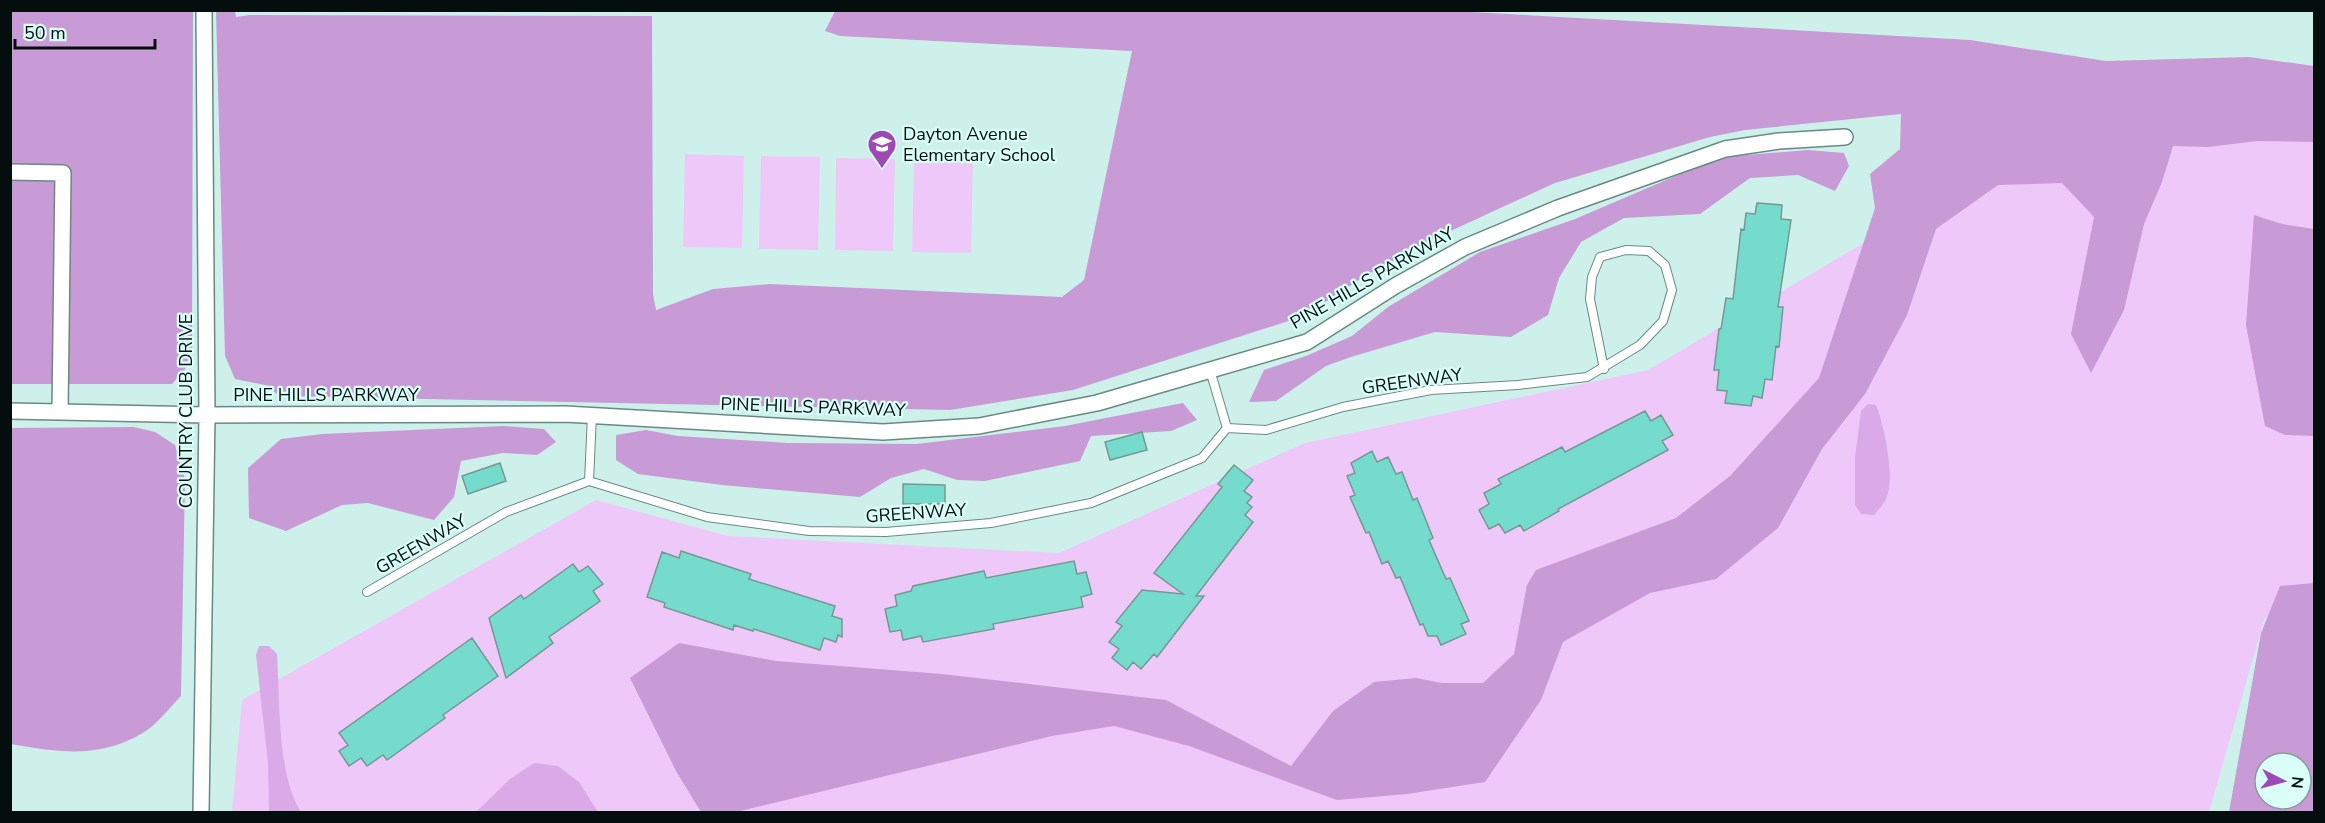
<svg xmlns="http://www.w3.org/2000/svg" width="2325" height="823" viewBox="0 0 2325 823" font-family="'Nunito Sans',sans-serif">
  <style>
    .green { fill: #efc8fa }
    .forest { fill: #c89ad6; fill-rule: evenodd }
    .water { fill: #d9aae7 }
    .building { fill: #75dccd; stroke: #769893; stroke-width: 1.5 }
    .lines { fill: none; stroke-linecap: round; stroke-linejoin: round }
    .lane-casing { stroke: #688a84; stroke-width: 10 }
    .street-casing { stroke: #688a84; stroke-width: 18 }
    .lane { stroke: #fff; stroke-width: 8 }
    .street { stroke: #fff; stroke-width: 15 }
    .labels { text-anchor: middle; dominant-baseline: central; stroke-width: 4.5; stroke-linejoin: round; paint-order: stroke }
    .poi-label { font-size: 18px; fill: #040f0d; stroke: #dafef8; text-anchor: start }
    .street-label { font-size: 18px; fill: #040f0d; stroke: #dafef8 }
  </style>
  <rect width="100%" height="100%" fill="#cdf1ea"/>
  <path class="green" d="M2054,131L2314,134V619L2265,617L2209,812H232L242,700L596,500L728,536L1059,553L1305,443L1648,370Z
    M685,154L744,156L742,248L683,247Z
    M761,156L820,157L818,250L759,249Z
    M836,158L895,159L893,251L835,250Z
    M914,160L973,161L971,253L912,252Z"/>
  <path class="forest" d="M11,11H193L192,346L186,368L172,384H11Z
    M216,11H235L236,17L249,15L652,16L653,294L656,310L713,289L769,284L1062,297L1084,280L1132,51L840,36L825,31L835,11H1454L1970,40L2106,61L2249,57L2314,66V142L2257,141L2208,147L2173,146L2162,182L2144,224L2124,310L2091,373L2071,334L2094,217L2062,183L1998,185L1936,229L1907,315L1865,394L1822,449L1778,528L1716,579L1650,593L1563,642L1541,700L1485,782L1407,794L1337,800L1189,746L1114,726L1052,736L736,812H701L676,771L630,678L679,643L776,661L942,674L1166,700L1291,766L1333,711L1374,682L1416,678L1442,683H1483L1514,654L1527,585L1536,570L1676,518L1730,476L1819,378L1875,208L1870,174L1900,149L1901,114L1745,130L1710,137L1555,183L1433,239L1365,276L1304,316L1073,390L950,410L280,396L265,385L235,379L225,356Z
    M1808,150L1844,153L1849,166L1835,191L1798,175L1750,178L1700,214L1624,218L1581,242L1559,278L1548,315L1511,337L1435,332L1351,357L1326,366L1276,401L1249,402L1264,370L1306,356L1352,336L1388,307L1480,252L1575,219L1720,157Z
    M2254,215L2282,224L2314,229V436L2285,435L2265,426L2246,325Z
    M1183,403L1197,420L1171,431L1091,436L1080,461L985,481L957,480L924,469L891,478L860,497L722,485L638,474L616,460V435L646,430L678,436L788,443L917,444L1065,426Z
    M503,426L544,429L556,442L537,455L503,453L461,461L454,497L434,520L368,503L342,505L286,531L249,518L248,468L281,439L322,434Z
    M134,427L155,432L175,445L185,479L181,696C169,708 156,726 141,734C98,759 57,752 11,744V428Z
    M2314,583V812H2229L2261,633L2280,586ZM2265,763H2301V799H2265Z"/>
  <path class="water" d="M1868,404L1876,405C1884,425 1896,479 1886,499C1883,505 1878,510 1874,515L1861,514L1855,505V457L1861,411Z
    M259,646H269L277,654C280,698 277,776 301,812H269L268,763L256,655Z
    M534,763L558,766L579,782L598,812H476L510,779Z"/>
  <path class="building" d="M1757,203L1782,205L1781,219L1791,220L1778,307H1783L1779,347L1776,346L1772,380L1765,379L1762,398L1753,396L1751,406L1725,403L1727,391L1717,390L1719,370H1714L1719,329H1721L1726,298L1733,299L1741,229L1744,230L1746,213L1755,214Z
    M1645,411L1651,421L1661,415L1673,435L1662,441L1668,450L1558,509L1559,511L1524,531L1520,525L1505,533L1499,524L1489,529L1479,510L1489,504L1484,493L1501,484L1498,479L1562,447L1565,452Z
    M1142,432L1147,450L1110,460L1105,442Z
    M1372,451L1377,462L1388,457L1396,474L1402,472L1413,500L1417,498L1433,538L1429,540L1446,579L1450,578L1469,621L1461,624L1466,634L1441,645L1437,636H1428L1423,624L1420,625L1400,577L1396,578L1388,561L1382,564L1369,532L1366,533L1350,497L1355,495L1347,476L1355,473L1351,463Z
    M500,463L506,481L468,494L462,476Z
    M1234,465L1253,480L1244,491L1252,497L1247,503L1252,507L1245,515L1253,522L1196,596H1204L1157,657L1154,654L1141,669L1133,662L1127,670L1112,658L1119,649L1109,642L1122,626L1116,622L1142,590L1183,594L1154,573L1222,487L1218,484Z
    M903,484L945,485V504H903Z
    M681,551L751,574L749,579L835,606L832,616L842,619V637L838,635L836,642L824,638L820,650L754,629L753,631L734,625L733,630L664,607L665,603L647,597L662,552L679,558Z
    M1074,561L1077,574L1086,572L1092,594L1081,597L1083,607L993,624L994,629L923,642L921,636L903,640L901,630L890,632L885,609L897,606L895,595L911,591L913,586L984,571L986,578Z
    M573,564L579,572L588,566L603,584L593,591L600,601L549,637L553,643L506,678L489,618L521,595L524,599Z
    M472,638L498,676L443,715L445,718L387,760L383,755L367,766L361,758L349,766L339,751L348,745L339,733Z"/>
  <g class="lines">
    <g class="lane-casing">
      <path id="lane" d="M1210,370L1227,428L1266,430L1343,407L1431,390L1518,385L1587,377L1640,345L1663,321L1672,290L1665,265L1649,251L1626,250L1600,257L1592,277L1590,299L1604,369
        M589,481L592,415
        M367,592L506,512L589,481L707,517L809,531L886,532L991,523L1091,503L1202,458L1227,428"/>
    </g>
    <g class="street-casing">
      <path id="street" d="M10,172L63,173L60,412
        M10,411L207,415L565,414L883,432L979,426L1097,403L1307,342L1395,286L1465,247L1558,208L1725,149L1779,141L1845,137
        M201,812L207,415L204,10"/>
    </g>
    <use href="#lane" class="lane"/>
    <use href="#street" class="street"/>
  </g>
  <defs>
    <g id="school-pin" transform="scale(1.5)"><path d="M0 17L-7.5 6A9.5 9.5 0 1 1 7.5 6Z" fill="#9f49b7" stroke="#dafef8"/><path d="M0-5L7-2L0 1L-7-2ZM-4 1L0 2.5L4 1V4Q0 6-4 4Z" fill="#fff"/></g>
  </defs>
  <g fill-rule="evenodd">
    <use href="#school-pin" x="882" y="144"/>
  </g>
  <g class="labels">
    <g class="poi-label">
      <text x="903" y="134">Dayton Avenue<tspan x="903" dy="21">Elementary School</tspan></text>
    </g>
    <g class="street-label">
      <text transform="translate(1372 278) rotate(-30)">PINE HILLS PARKWAY</text>
      <text transform="translate(1412 381) rotate(-8)">GREENWAY</text>
      <text x="326" y="395">PINE HILLS PARKWAY</text>
      <text transform="translate(813 407) rotate(2)">PINE HILLS PARKWAY</text>
      <text transform="translate(186 411) rotate(-90)">COUNTRY CLUB DRIVE</text>
      <text transform="translate(916 513) rotate(-4)">GREENWAY</text>
      <text transform="translate(421 544) rotate(-30)">GREENWAY</text>
    </g>
  </g>
  <rect width="2325" height="823" fill="none" stroke="#040f0d" stroke-width="24"/>
  <g transform="translate(2283 781) rotate(96)"><circle r="28" fill="#dafef8" stroke="#849e9a" stroke-width="1.5"/>
  <path d="M0-4.5L10 22L0 15L-10 22Z" fill="#9f49b7"/>
  <text y="-9" font-size="16" font-weight="bold" text-anchor="middle" fill="#040f0d">N</text>
  </g>
  <path d="M15 39v9h140v-9" fill="none" stroke="#040f0d" stroke-width="3"/>
  <text x="24" y="39" font-size="18" fill="#040f0d" stroke="#dafef8" stroke-width="4.5" paint-order="stroke">50 m</text>
</svg>
